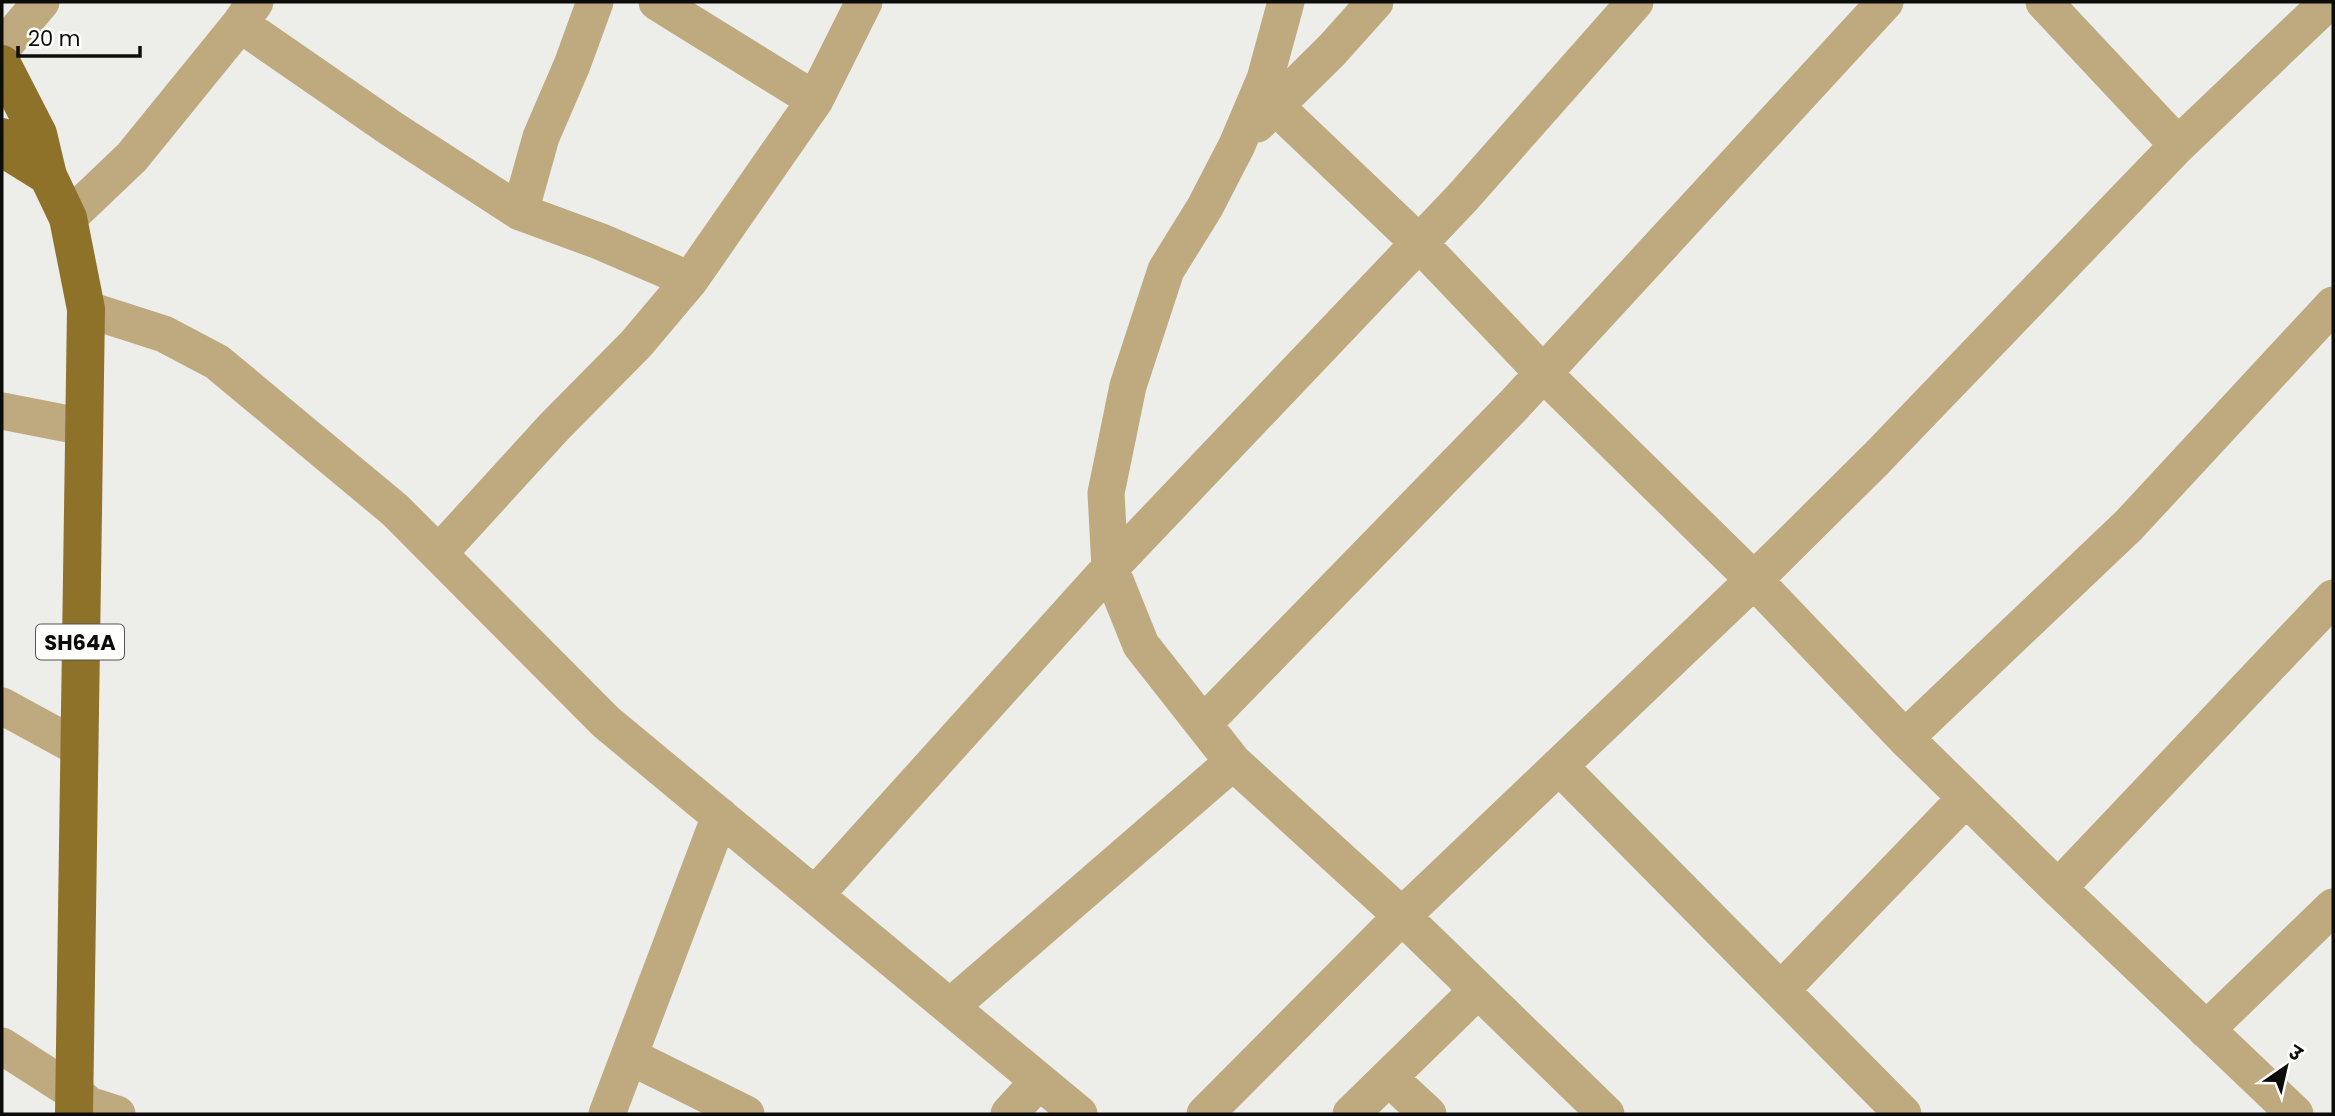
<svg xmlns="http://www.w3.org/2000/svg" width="2335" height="1116" viewBox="0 0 2335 1116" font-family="Poppins,'Noto Sans Devanagari',sans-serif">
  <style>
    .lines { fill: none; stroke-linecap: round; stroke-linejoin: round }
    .minor { stroke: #beaa7e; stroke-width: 37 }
    .primary { stroke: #8f722a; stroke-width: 38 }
    .labels { text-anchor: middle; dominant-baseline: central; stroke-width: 6; stroke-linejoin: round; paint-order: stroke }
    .shield { fill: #fffffe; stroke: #555554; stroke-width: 2 }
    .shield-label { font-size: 21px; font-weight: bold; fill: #0c0c0b }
  </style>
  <rect width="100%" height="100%" fill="#ededea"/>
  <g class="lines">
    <path class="minor" d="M657,2L815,100
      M1286,2L1265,79L1237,145L1205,207L1166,270L1128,386L1106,493L1110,568L1141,645L1233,762L1402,916L1606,1114
      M2044,2L2178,145
      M240,24L392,129L520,212L599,241L690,280
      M2,48L41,2
      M1275,106L1419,243L1544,374L1754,580L1905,738L2058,888L2295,1114
      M1257,124L1332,50L1375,2
      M520,212L541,137L572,65L595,2
      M68,218L132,157L240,24L255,2
      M86,309L164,334L217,362L395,510L606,722L1079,1114
      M2,411L84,427
      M439,553L554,427L636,344L690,280L815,100L864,2
      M2,706L79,748
      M1203,724L1513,406L1885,2
      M1905,738L2129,525L2333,305
      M1559,766L1903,1114
      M2058,888L2333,598
      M815,895L1110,568L1462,198L1635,2
      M1781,990L1966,798
      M950,1007L1233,762
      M2206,1030L2333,907
      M2,1046L75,1093L89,1105L117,1114
      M629,1056L746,1114
      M1389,1078L1428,1114
      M607,1114L720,816
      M1009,1114L1039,1081
      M1205,1114L1402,916L1754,580L1877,458L2178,145L2328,2
      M1351,1114L1478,990"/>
    <path class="primary" d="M2,64L38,134L48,176L68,218L86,309L74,1114
      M2,137L11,153L48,176"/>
  </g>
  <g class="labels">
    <rect class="shield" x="36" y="624.5" width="88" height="35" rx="5"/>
    <g class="shield-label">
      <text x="80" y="642">SH64A</text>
    </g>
  </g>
  <rect width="2335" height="1116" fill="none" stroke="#0c0c0b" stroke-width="7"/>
  <g transform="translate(2286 1067) rotate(34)" stroke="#fffffe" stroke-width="5" paint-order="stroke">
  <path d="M0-5L12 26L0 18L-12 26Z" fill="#0c0c0b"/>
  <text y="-10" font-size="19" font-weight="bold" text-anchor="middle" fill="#0c0c0b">उ</text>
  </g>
  <path d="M18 46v10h122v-10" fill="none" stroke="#0c0c0b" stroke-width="3.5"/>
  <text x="28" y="46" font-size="21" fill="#0c0c0b" stroke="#fffffe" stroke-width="5" paint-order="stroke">20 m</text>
</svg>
